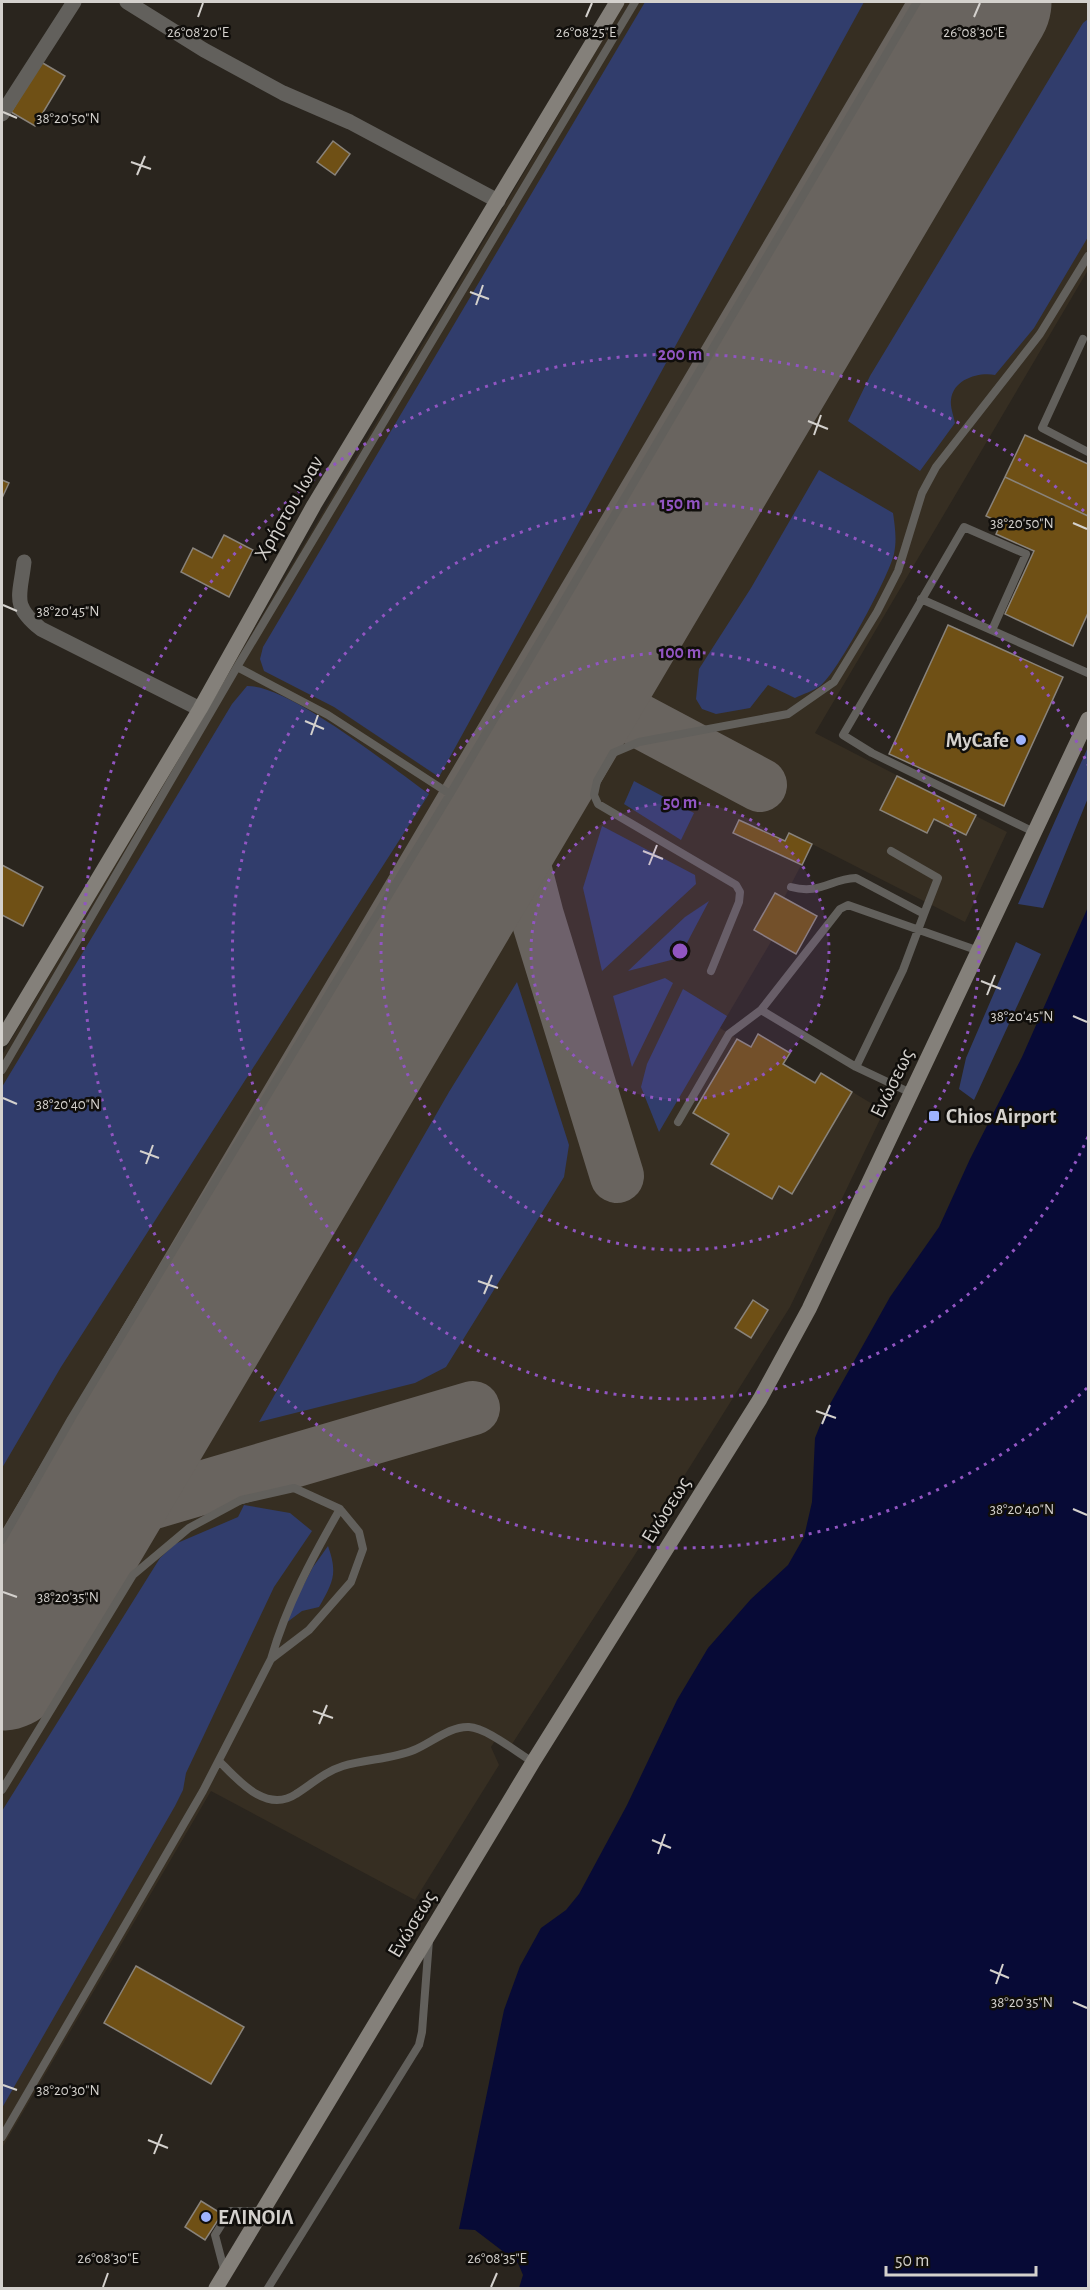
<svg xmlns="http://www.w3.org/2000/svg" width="1090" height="2290" viewBox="0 0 1090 2290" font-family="'Alegreya Sans',sans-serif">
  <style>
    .built { fill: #362e22 }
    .green { fill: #313d6c }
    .water { fill: #070a36 }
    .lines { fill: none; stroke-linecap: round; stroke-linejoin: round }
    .taxiway { stroke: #69645f; stroke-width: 54 }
    .runway { stroke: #69645f; stroke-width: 135 }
    .building { fill: #6f5015; stroke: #89837b; stroke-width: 1.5 }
    .lane { stroke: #62605c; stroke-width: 8 }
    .street { stroke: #62605c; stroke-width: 15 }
    .secondary { stroke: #84807a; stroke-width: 15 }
    .ticks { fill: none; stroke: #d4d1cd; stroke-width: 2 }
    .ring { fill: none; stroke: #9155c2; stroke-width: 3; stroke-dasharray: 3 6 }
    .poi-dot { fill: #9eb3fd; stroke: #100e0b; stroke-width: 2 }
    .labels { text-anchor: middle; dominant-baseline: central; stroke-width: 5; stroke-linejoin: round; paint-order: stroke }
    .street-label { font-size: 21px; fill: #d4d1cd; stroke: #100e0b }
    .poi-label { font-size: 21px; font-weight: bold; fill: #d4d1cd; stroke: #100e0b; text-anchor: start }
    .ticks-label { font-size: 15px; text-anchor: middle; fill: #d4d1cd; stroke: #100e0b; stroke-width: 5; stroke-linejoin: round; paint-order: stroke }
    .centre { fill: #9155c2; stroke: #100e0b; stroke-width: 3 }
    .ring-label { font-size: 18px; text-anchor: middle; font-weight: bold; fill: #9155c2; stroke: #100e0b; stroke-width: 5; stroke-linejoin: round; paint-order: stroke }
  </style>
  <rect width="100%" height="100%" fill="#2a251e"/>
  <path class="built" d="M625,2H1088V270L815,733L1007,832L965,922L812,844L784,898L817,916L772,940L720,1028L751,1047L758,1034L790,1053L783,1065L815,1083L821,1073L884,1111L790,1307L634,1556L512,1744L498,1736L491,1747L499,1765L415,1900L211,1791L2,2148V1055Z"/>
  <path class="green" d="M645,2H864L439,777L334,707L264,671L260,659L263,647Z
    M1088,19V237L1034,328L995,375C979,372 953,379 951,400C950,407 954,417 955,423L920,471L848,421L870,376L1083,23Z
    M819,470L893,513C895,527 897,540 894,554C889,576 837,674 820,686C813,691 803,694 795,698L768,685L750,708L716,714L702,709L696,699L699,669L751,588Z
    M247,686C289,685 391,767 429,794L61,1367L2,1468V1087L232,704Z
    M1088,747V798L1043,908L1018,904Z
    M634,781L694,813L681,840L624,804Z
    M602,826L695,875L696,884L602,971L583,888Z
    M709,901L679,958L628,971L685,917Z
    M1016,942L1041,954L974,1100L959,1089L966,1058Z
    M665,978L673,983L632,1067L613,996Z
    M517,982L569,1145L564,1177L446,1367L415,1383L259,1422L449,1092Z
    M683,989L727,1016L659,1132L641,1087L647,1064Z
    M244,1505L290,1513L312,1531L274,1587L186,1773L183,1790L175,1806L2,2108V1811L160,1558L175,1544L238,1517Z
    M328,1546C338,1574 333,1582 319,1607L302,1611L282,1626L313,1567Z"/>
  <path class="water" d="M1088,907V2288H519L523,2275L518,2263L475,2230L459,2229L504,2010L520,1966L541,1928L566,1910L579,1894L627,1805L677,1700L708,1648L751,1599L788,1565L804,1537L812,1502L815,1438L825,1413L890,1297L939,1227L970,1159L1022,1057Z"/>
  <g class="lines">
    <path class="taxiway" d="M594,661C596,684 601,696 619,710L760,785
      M526,775L516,821L522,858L537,916L617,1176
      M459,889C496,876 519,879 537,916
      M144,1421C142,1428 137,1437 136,1444C130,1484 170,1494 199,1489
      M77,1535L97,1522L123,1511L473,1408"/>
    <path class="runway" d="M2,1663L984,2"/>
  </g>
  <path class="building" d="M41,62L65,76L35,126L11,112Z
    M333,141L350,154L335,175L317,162Z
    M1025,435L1088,464V516L1005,477Z
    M1005,477L1088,516V613L1073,646L1005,614L1034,551L996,534L1001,523L986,516Z
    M2,480L9,483L2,498Z
    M224,535L253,550L229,597L181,572L193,548L212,558Z
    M948,625L1063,677L1004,806L889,754Z
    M897,776L976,815L966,835L934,819L927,833L880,810Z
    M739,820L785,841L789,833L812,844L802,865L733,833Z
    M2,865L43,887L23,926L2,915Z
    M775,893L817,916L796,954L754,930Z
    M758,1034L790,1053L783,1064L815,1083L821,1073L852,1092L792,1194L779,1186L772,1199L711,1164L729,1134L693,1113L737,1039L751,1047Z
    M753,1300L768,1310L751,1338L735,1328Z
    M136,1966L244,2027L211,2084L104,2023Z
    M201,2201L222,2214L205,2240L185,2227Z"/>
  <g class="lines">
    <path class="lane" d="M1083,339L1042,428L1088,452
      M921,599L1088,673
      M992,630L1026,554L964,527L843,735L872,753L1036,833
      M237,667L328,715L450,794
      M891,851L938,878L924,914
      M791,887C820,895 830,879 856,878L924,914L903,970L856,1067
      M711,971L739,902L740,892L736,885L598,804L594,795L597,781L613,753L639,742L788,714L834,682L877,612L898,571L922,493L936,467L1040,334L1088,256
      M2,1070L237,667L635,2
      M911,1093L856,1067L761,1010L840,909L848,905L979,951
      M678,1122L729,1034L761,1010
      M2,1540L71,1419L450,794L917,2
      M271,1659C287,1604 312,1558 340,1509
      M219,1761C238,1780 266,1814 296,1794C312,1784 324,1772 343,1766C366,1759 393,1759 414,1750C431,1743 450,1726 469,1727C487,1728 516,1752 533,1762
      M2,1790L133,1575L189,1528L241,1500L294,1488L340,1509L359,1532L363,1549L351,1582L309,1630L271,1659L203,1791L2,2137
      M225,2273L215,2235L230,2211H262
      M268,2288L419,2045L422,2032L429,1940"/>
    <path class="street" d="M127,2L204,50L283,93L350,122L498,201
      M2,114L74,2
      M24,562C20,597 11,605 41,629L200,709"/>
    <path class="secondary" d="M2,1039L200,709L314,505L617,2
      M216,2288L533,1762L760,1399L809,1309L1088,719"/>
  </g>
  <path class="ticks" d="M198,17L203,3M586,17L592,3M974,17L980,3M3,112L17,118M131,162L151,169M137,175L145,156M470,292L489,299M476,305L483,285M808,421L828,429M814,435L821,415M1073,523L1087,529M3,605L17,611M305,721L324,729M311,735L318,715M643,851L663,859M649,865L657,845M981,981L1001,989M987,995L995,975M1073,1016L1087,1022M3,1098L17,1104M140,1151L159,1158M146,1164L153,1145M478,1281L498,1288M484,1294L492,1275M816,1411L836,1418M822,1424L830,1405M1073,1509L1087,1515M3,1592L17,1597M313,1711L333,1718M319,1724L327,1705M652,1840L671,1848M658,1854L665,1834M990,1970L1009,1978M996,1984L1003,1964M1073,2002L1087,2008M3,2085L17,2090M148,2140L168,2148M154,2154L162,2134M103,2287L108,2273M491,2287L497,2273"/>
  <circle cx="680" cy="951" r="149" fill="#9155c2" fill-opacity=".12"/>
  <g class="ring">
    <circle cx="680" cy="951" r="149"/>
    <circle cx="680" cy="951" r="299"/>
    <path d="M1088 1137A448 448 0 1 1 1088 765"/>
    <path d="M1087 1388A597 597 0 1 1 1087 514"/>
  </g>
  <g class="poi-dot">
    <circle cx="1021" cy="740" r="6"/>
    <rect x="928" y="1110" width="12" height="12" rx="3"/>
    <circle cx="206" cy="2217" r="6"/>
  </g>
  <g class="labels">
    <g class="street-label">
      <text transform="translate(289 508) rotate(-60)">Χρήστου.Ιωαν</text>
      <text transform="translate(892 1083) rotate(-64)">Ενώσεως</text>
      <text transform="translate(666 1510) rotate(-58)">Ενώσεως</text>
      <text transform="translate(412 1924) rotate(-59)">Ενώσεως</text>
    </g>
    <g class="poi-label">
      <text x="1009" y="740" text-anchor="end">MyCafe</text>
      <text x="946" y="1116">Chios Airport</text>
      <text x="218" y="2217">ΕΛΙΝΟΙΛ</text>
    </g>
  </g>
  <g class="ticks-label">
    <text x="198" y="37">26°08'20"E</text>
    <text x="586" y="37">26°08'25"E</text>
    <text x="974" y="37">26°08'30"E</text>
    <text x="68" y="123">38°20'50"N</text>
    <text x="1022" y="528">38°20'50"N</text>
    <text x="68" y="616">38°20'45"N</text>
    <text x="1022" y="1021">38°20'45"N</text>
    <text x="68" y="1109">38°20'40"N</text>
    <text x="1022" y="1514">38°20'40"N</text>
    <text x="68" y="1602">38°20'35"N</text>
    <text x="1022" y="2007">38°20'35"N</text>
    <text x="68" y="2095">38°20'30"N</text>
    <text x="108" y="2263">26°08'30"E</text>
    <text x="497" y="2263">26°08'35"E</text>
  </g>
  <circle cx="680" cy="951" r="9" class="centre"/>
  <g class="ring-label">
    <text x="680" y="360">200 m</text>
    <text x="680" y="509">150 m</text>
    <text x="680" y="658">100 m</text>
    <text x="680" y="808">50 m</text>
  </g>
  <rect width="1090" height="2290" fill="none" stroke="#d4d1cd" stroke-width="6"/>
  <path d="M886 2266v9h150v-9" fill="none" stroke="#d4d1cd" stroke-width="3"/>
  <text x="895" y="2266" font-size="18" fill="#d4d1cd" stroke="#100e0b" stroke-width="4.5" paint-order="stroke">50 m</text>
</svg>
